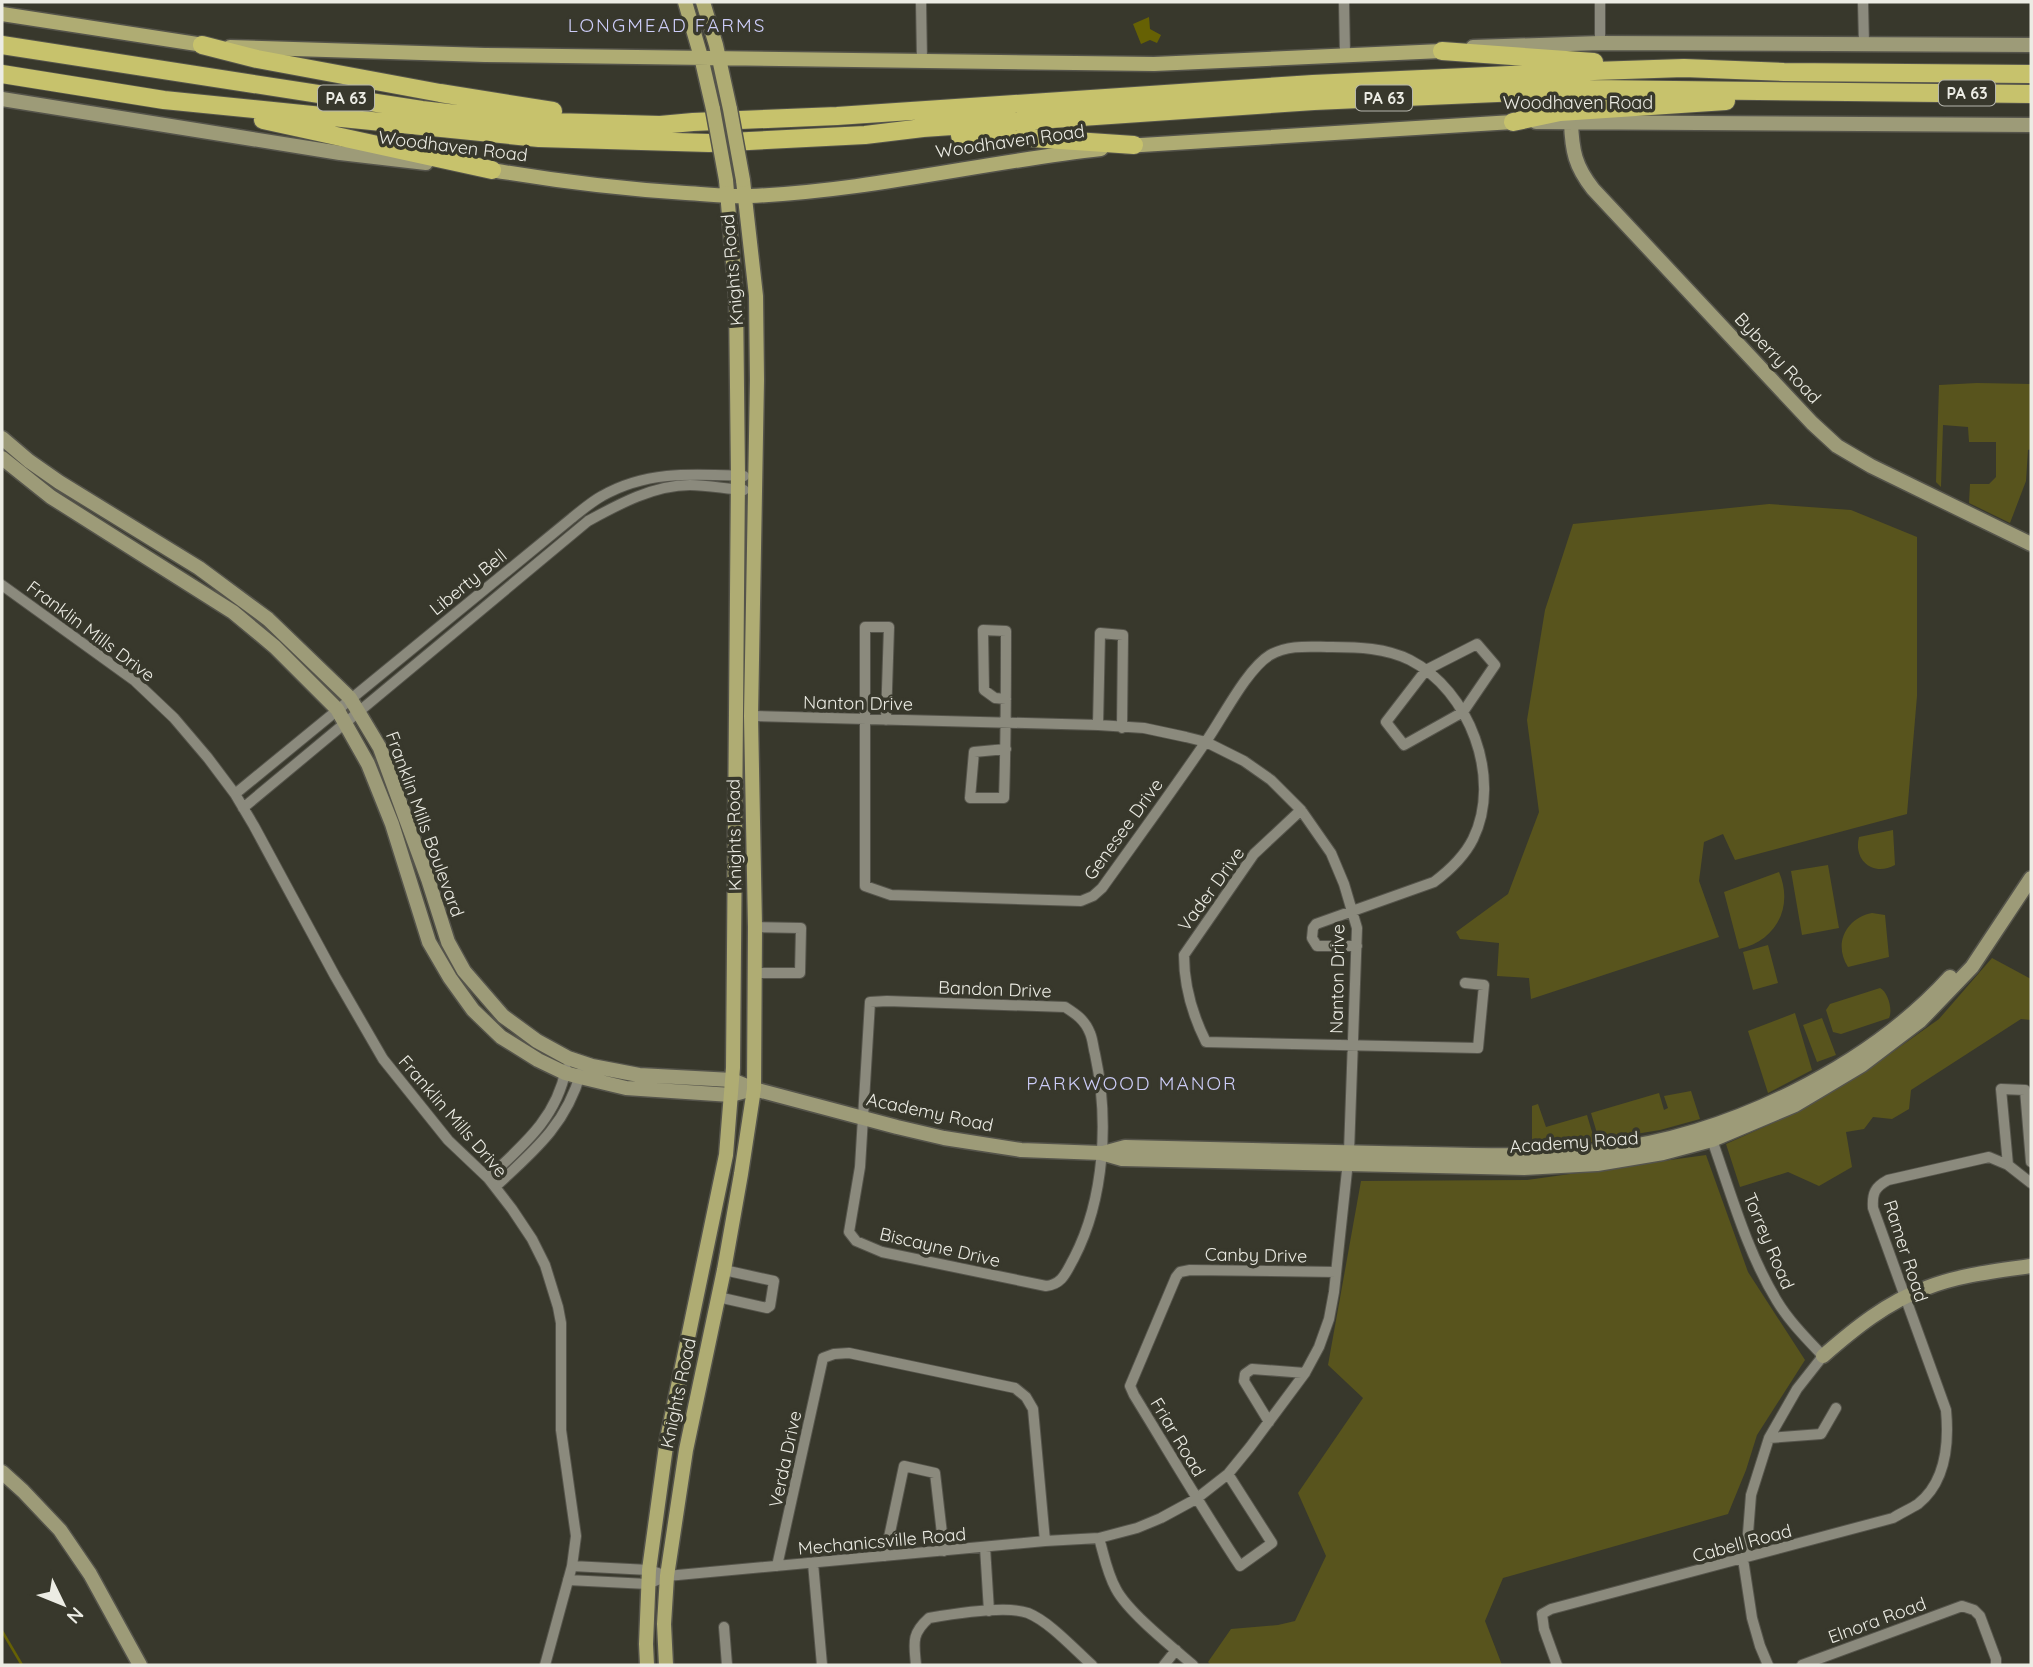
<svg xmlns="http://www.w3.org/2000/svg" width="2033" height="1667" viewBox="0 0 2033 1667" font-family="Quicksand,sans-serif">
  <style>
    .green { fill: #58541d }
    .water { fill: #666104 }
    .lines { fill: none; stroke-linecap: round; stroke-linejoin: round }
    .stream { stroke: #666104; stroke-width: 2.5 }
    .street-casing { stroke: #55544b; stroke-width: 12 }
    .secondary-casing { stroke: #55544b; stroke-width: 17 }
    .primary-casing { stroke: #55544b; stroke-width: 17 }
    .highway-casing { stroke: #55544b; stroke-width: 20 }
    .street { stroke: #8b8a7d; stroke-width: 10 }
    .secondary { stroke: #9d9b78; stroke-width: 14 }
    .primary { stroke: #afac73; stroke-width: 14 }
    .highway { stroke: #c7c26c; stroke-width: 18 }
    .primary-bridge-casing { stroke: #55544b; stroke-width: 17; stroke-linecap: butt }
    .primary-bridge { stroke: #afac73; stroke-width: 14 }
    .labels { text-anchor: middle; dominant-baseline: central; stroke-width: 7; stroke-linejoin: round; paint-order: stroke }
    .shield { fill: #38382c; stroke: #b6b6ad; stroke-width: 2 }
    .shield-label { font-size: 16px; font-weight: bold; fill: #ecece4 }
    .street-label { font-size: 18px; fill: #ecece4; stroke: #38382c }
    .neighbourhood-label { font-size: 19px; letter-spacing: 2px; fill: #ccccf7; stroke: #38382c }
  </style>
  <rect width="100%" height="100%" fill="#38382c"/>
  <path class="green" d="M1977,383L2031,384V449L2028,450L2026,481L2010,523L1969,503L1970,484H1989L1996,477V442H1969L1968,427L1943,425L1941,487L1936,482L1939,385Z
    M1769,504L1851,510L1917,537V696L1907,814L1735,860L1723,834L1704,842L1699,881L1719,937L1531,999L1529,978L1497,976L1499,943L1460,939L1456,932L1508,894L1539,812L1527,720L1545,610L1573,524Z
    M1893,830L1895,865C1873,877 1853,860 1859,837Z
    M1828,865L1839,928L1802,935L1791,871Z
    M1779,872C1794,907 1776,941 1739,949L1724,892Z
    M1872,913L1885,915L1889,957L1848,967C1833,944 1846,918 1872,913Z
    M1768,945L1778,983L1753,990L1743,952Z
    M1992,958L2031,979V1020L2021,1019L1911,1090L1909,1109L1892,1119L1873,1117L1864,1129L1846,1132L1852,1167L1819,1186L1788,1172L1740,1187L1726,1144L1797,1112L1873,1066L1939,1019Z
    M1880,988C1888,992 1893,1010 1889,1018L1841,1034L1833,1032L1826,1010L1830,1004Z
    M1795,1013L1812,1070L1768,1093L1748,1031Z
    M1822,1018L1836,1055L1817,1062L1803,1025Z
    M1691,1091L1700,1119L1660,1130L1599,1140L1591,1113L1659,1093L1664,1110L1668,1108L1664,1096Z
    M1538,1104L1546,1127L1587,1115L1595,1142L1532,1147V1106Z
    M1706,1155L1748,1272L1805,1360L1757,1435L1746,1470L1728,1514L1503,1578L1485,1621L1502,1665H1211L1208,1662L1231,1629L1278,1625L1295,1621L1326,1556L1298,1493L1363,1398L1328,1365L1361,1181L1527,1180Z"/>
  <path class="water" d="M1149,17L1150,29L1161,35L1157,43L1150,40L1141,44L1133,24Z"/>
  <g class="lines">
    <path class="stream" d="M2,1631L22,1665"/>
    <g class="street-casing">
      <path id="street" d="M921,2L922,61
        M1344,2L1345,54
        M1600,2V43
        M1863,2L1864,44
        M2,585L135,681L174,718L208,758L235,794L254,826L335,976L383,1059L448,1140L488,1178L512,1209L532,1239L545,1265L558,1307L561,1323V1430L576,1536L572,1566L545,1665
        M1477,644L1495,665L1463,712L1404,745L1386,722L1426,670Z
        M886,720L889,627H865V886L891,895L1081,901L1093,896L1102,888C1137,839 1173,790 1207,740C1223,717 1247,669 1270,655C1289,644 1311,647 1332,647C1358,647 1386,648 1410,660C1469,690 1503,778 1473,839C1464,857 1450,870 1434,882L1316,924L1313,928L1312,938L1317,946H1357
        M1098,725L1100,633L1123,635L1122,728
        M1006,749L974,752L970,798H1004C1006,742 1006,687 1006,631L983,630L984,690L995,698L1006,699
        M235,794L572,518C581,511 591,502 602,496C647,470 695,474 744,476
        M243,808L588,521C619,504 654,485 690,485C708,485 726,489 744,490
        M1301,810L1254,854L1184,955C1184,986 1192,1014 1206,1042L1478,1048L1484,985L1465,983
        M754,973H800L801,928L755,927
        M887,1001L1065,1007C1076,1014 1085,1020 1090,1033C1093,1040 1093,1047 1095,1054C1109,1119 1105,1198 1074,1258C1066,1272 1063,1284 1046,1286L882,1252L856,1241L849,1232L860,1167L870,1002Z
        M1710,1134C1730,1190 1746,1250 1777,1301C1789,1321 1807,1339 1823,1356L1797,1389L1769,1438L1751,1495L1747,1546L1743,1559L1752,1618L1760,1646L1768,1665
        M2008,1165L2001,1089L2025,1090L2031,1162
        M488,1178C523,1145 556,1119 566,1069
        M495,1187C534,1151 566,1125 581,1072
        M718,1297L767,1308L770,1306L774,1281L724,1270
        M1269,1422L1244,1381L1245,1374L1252,1369L1305,1373
        M1769,1438L1821,1434L1836,1408
        M1228,1474L1272,1543L1240,1566C1203,1510 1169,1452 1134,1395L1130,1386L1176,1277L1180,1272L1190,1270L1336,1272
        M1099,1538C1104,1555 1107,1573 1116,1589C1128,1612 1172,1647 1193,1665
        M985,1547L989,1611
        M885,1556L904,1466L935,1473L944,1551
        M813,1563L822,1665
        M572,1566L649,1570L667,1576
        M777,1566L823,1358L834,1354L849,1353L1015,1388L1026,1397L1033,1409L1045,1541
        M568,1580L648,1584L667,1576L1045,1541L1099,1538L1137,1528L1161,1518L1196,1499L1228,1474L1250,1447L1305,1373L1319,1347L1329,1319L1334,1292L1349,1152L1357,928L1344,884L1331,853L1301,810L1271,780L1244,761L1206,742L1186,737L1144,728L1098,725L751,716
        M724,1627L727,1665
        M916,1665C914,1643 911,1634 929,1618C952,1614 1007,1605 1028,1613C1050,1622 1074,1649 1092,1665
        M1164,1665L1176,1650
        M1557,1665L1544,1629L1542,1614L1551,1609L1893,1518C1901,1513 1910,1509 1918,1504C1946,1482 1949,1442 1946,1410L1873,1208C1872,1193 1875,1187 1888,1180L1989,1157L2008,1165L2031,1183
        M1802,1665L1962,1606L1974,1610L1980,1616L1996,1659V1665"/>
    </g>
    <g class="secondary-casing">
      <path id="secondary" d="M1473,47L1600,43L2031,45
        M2,99L340,153L426,163
        M1536,122L2031,125
        M1571,122C1572,151 1575,166 1593,189L1812,423L1837,446L1871,466L2031,544
        M2,438L29,461L59,482L199,568L268,619L350,698L380,748L428,879L448,942L464,971L503,1016L537,1041L568,1058L592,1066L639,1075L732,1080L754,1089L897,1127L944,1138L1021,1150L1101,1153L1122,1159L1524,1168L1597,1164L1663,1153L1712,1140L1795,1105L1862,1065L1920,1021L1972,967L2031,878
        M2,458L51,497L233,612L275,647L337,709L368,764L392,824L429,942L450,978L473,1010L501,1037L538,1060L565,1073L580,1077L626,1088L731,1095L742,1092
        M1103,1153L1125,1147C1210,1149 1294,1151 1379,1153C1454,1154 1532,1159 1607,1150C1729,1135 1867,1068 1950,977
        M1823,1356C1854,1329 1887,1302 1926,1288C1959,1275 1996,1271 2031,1266
        M2,1472L23,1491L60,1530L90,1574L140,1665"/>
    </g>
    <g class="primary-casing">
      <path id="primary" d="M685,2L701,57L713,109
        M703,2L716,45L730,109
        M2,14L210,46
        M230,47L485,55L1154,64L1442,51
        M1125,146L1513,122
        M492,170C556,181 621,189 686,193C707,194 729,197 750,196C868,191 984,162 1101,149
        M647,1665L646,1644L649,1570L667,1439L726,1155L733,1068L738,476L736,298L726,180
        M666,1665L664,1624L667,1576L686,1450L724,1270L741,1174L754,1089L755,927L751,716L757,380L756,296L743,180"/>
    </g>
    <g class="highway-casing">
      <path id="highway" d="M2,45L422,110L482,117L552,122L660,125L693,122L837,116L1313,84L1594,71L1684,68L1784,72L2031,74
        M202,45L257,59L440,93L553,111
        M1442,51L1594,62
        M2,74L164,100L539,138L709,143L865,135L923,128L1314,101L1590,89L2031,94
        M263,120L492,170
        M1513,122L1560,112L1726,101
        M960,136L1015,137L1134,145"/>
    </g>
    <use href="#street" class="street"/>
    <use href="#secondary" class="secondary"/>
    <use href="#primary" class="primary"/>
    <use href="#highway" class="highway"/>
    <g class="primary-bridge-casing">
      <path id="primary-bridge" d="M713,109L726,180
        M730,109L743,180"/>
    </g>
    <use href="#primary-bridge" class="primary-bridge"/>
  </g>
  <g class="labels">
    <g class="shield">
      <rect x="1939" y="80.5" width="56" height="25" rx="5"/>
      <rect x="318" y="85.5" width="56" height="25" rx="5"/>
      <rect x="1356" y="85.5" width="56" height="25" rx="5"/>
    </g>
    <g class="shield-label">
      <text x="1967" y="93">PA 63</text>
      <text x="346" y="98">PA 63</text>
      <text x="1384" y="98">PA 63</text>
    </g>
    <g class="street-label">
      <text x="1578" y="102">Woodhaven Road</text>
      <text transform="translate(1010 141) rotate(-8)">Woodhaven Road</text>
      <text transform="translate(453 146) rotate(7)">Woodhaven Road</text>
      <text transform="translate(732 270) rotate(-95)">Knights Road</text>
      <text transform="translate(1778 358) rotate(47)">Byberry Road</text>
      <text transform="translate(468 582) rotate(-39)">Liberty Bell</text>
      <text transform="translate(91 631) rotate(37)">Franklin Mills Drive</text>
      <text transform="translate(858 703) rotate(1)">Nanton Drive</text>
      <text transform="translate(425 824) rotate(70)">Franklin Mills Boulevard</text>
      <text transform="translate(1123 829) rotate(-54)">Genesee Drive</text>
      <text transform="translate(734 835) rotate(-91)">Knights Road</text>
      <text transform="translate(1211 889) rotate(-54)">Vader Drive</text>
      <text transform="translate(1337 979) rotate(-89)">Nanton Drive</text>
      <text transform="translate(995 989) rotate(2)">Bandon Drive</text>
      <text transform="translate(930 1112) rotate(12)">Academy Road</text>
      <text transform="translate(453 1116) rotate(49)">Franklin Mills Drive</text>
      <text transform="translate(1574 1142) rotate(-4)">Academy Road</text>
      <text transform="translate(1769 1241) rotate(67)">Torrey Road</text>
      <text transform="translate(940 1247) rotate(13)">Biscayne Drive</text>
      <text transform="translate(1906 1251) rotate(72)">Ramer Road</text>
      <text transform="translate(1256 1255) rotate(1)">Canby Drive</text>
      <text transform="translate(678 1393) rotate(-78)">Knights Road</text>
      <text transform="translate(1178 1437) rotate(59)">Friar Road</text>
      <text transform="translate(785 1459) rotate(-78)">Verda Drive</text>
      <text transform="translate(882 1541) rotate(-5)">Mechanicsville Road</text>
      <text transform="translate(1742 1543) rotate(-15)">Cabell Road</text>
      <text transform="translate(1877 1620) rotate(-20)">Elnora Road</text>
    </g>
    <g class="neighbourhood-label">
      <text x="667" y="25">LONGMEAD FARMS</text>
      <text x="1132" y="1083">PARKWOOD MANOR</text>
    </g>
  </g>
  <rect width="2033" height="1667" fill="none" stroke="#ecece4" stroke-width="7"/>
  <g transform="translate(63 1604) rotate(133)" stroke="#38382c" stroke-width="5" paint-order="stroke">
  <path d="M0-5L12 26L0 18L-12 26Z" fill="#ecece4"/>
  <text y="-10" font-size="19" font-weight="bold" text-anchor="middle" fill="#ecece4">N</text>
  </g>
</svg>
